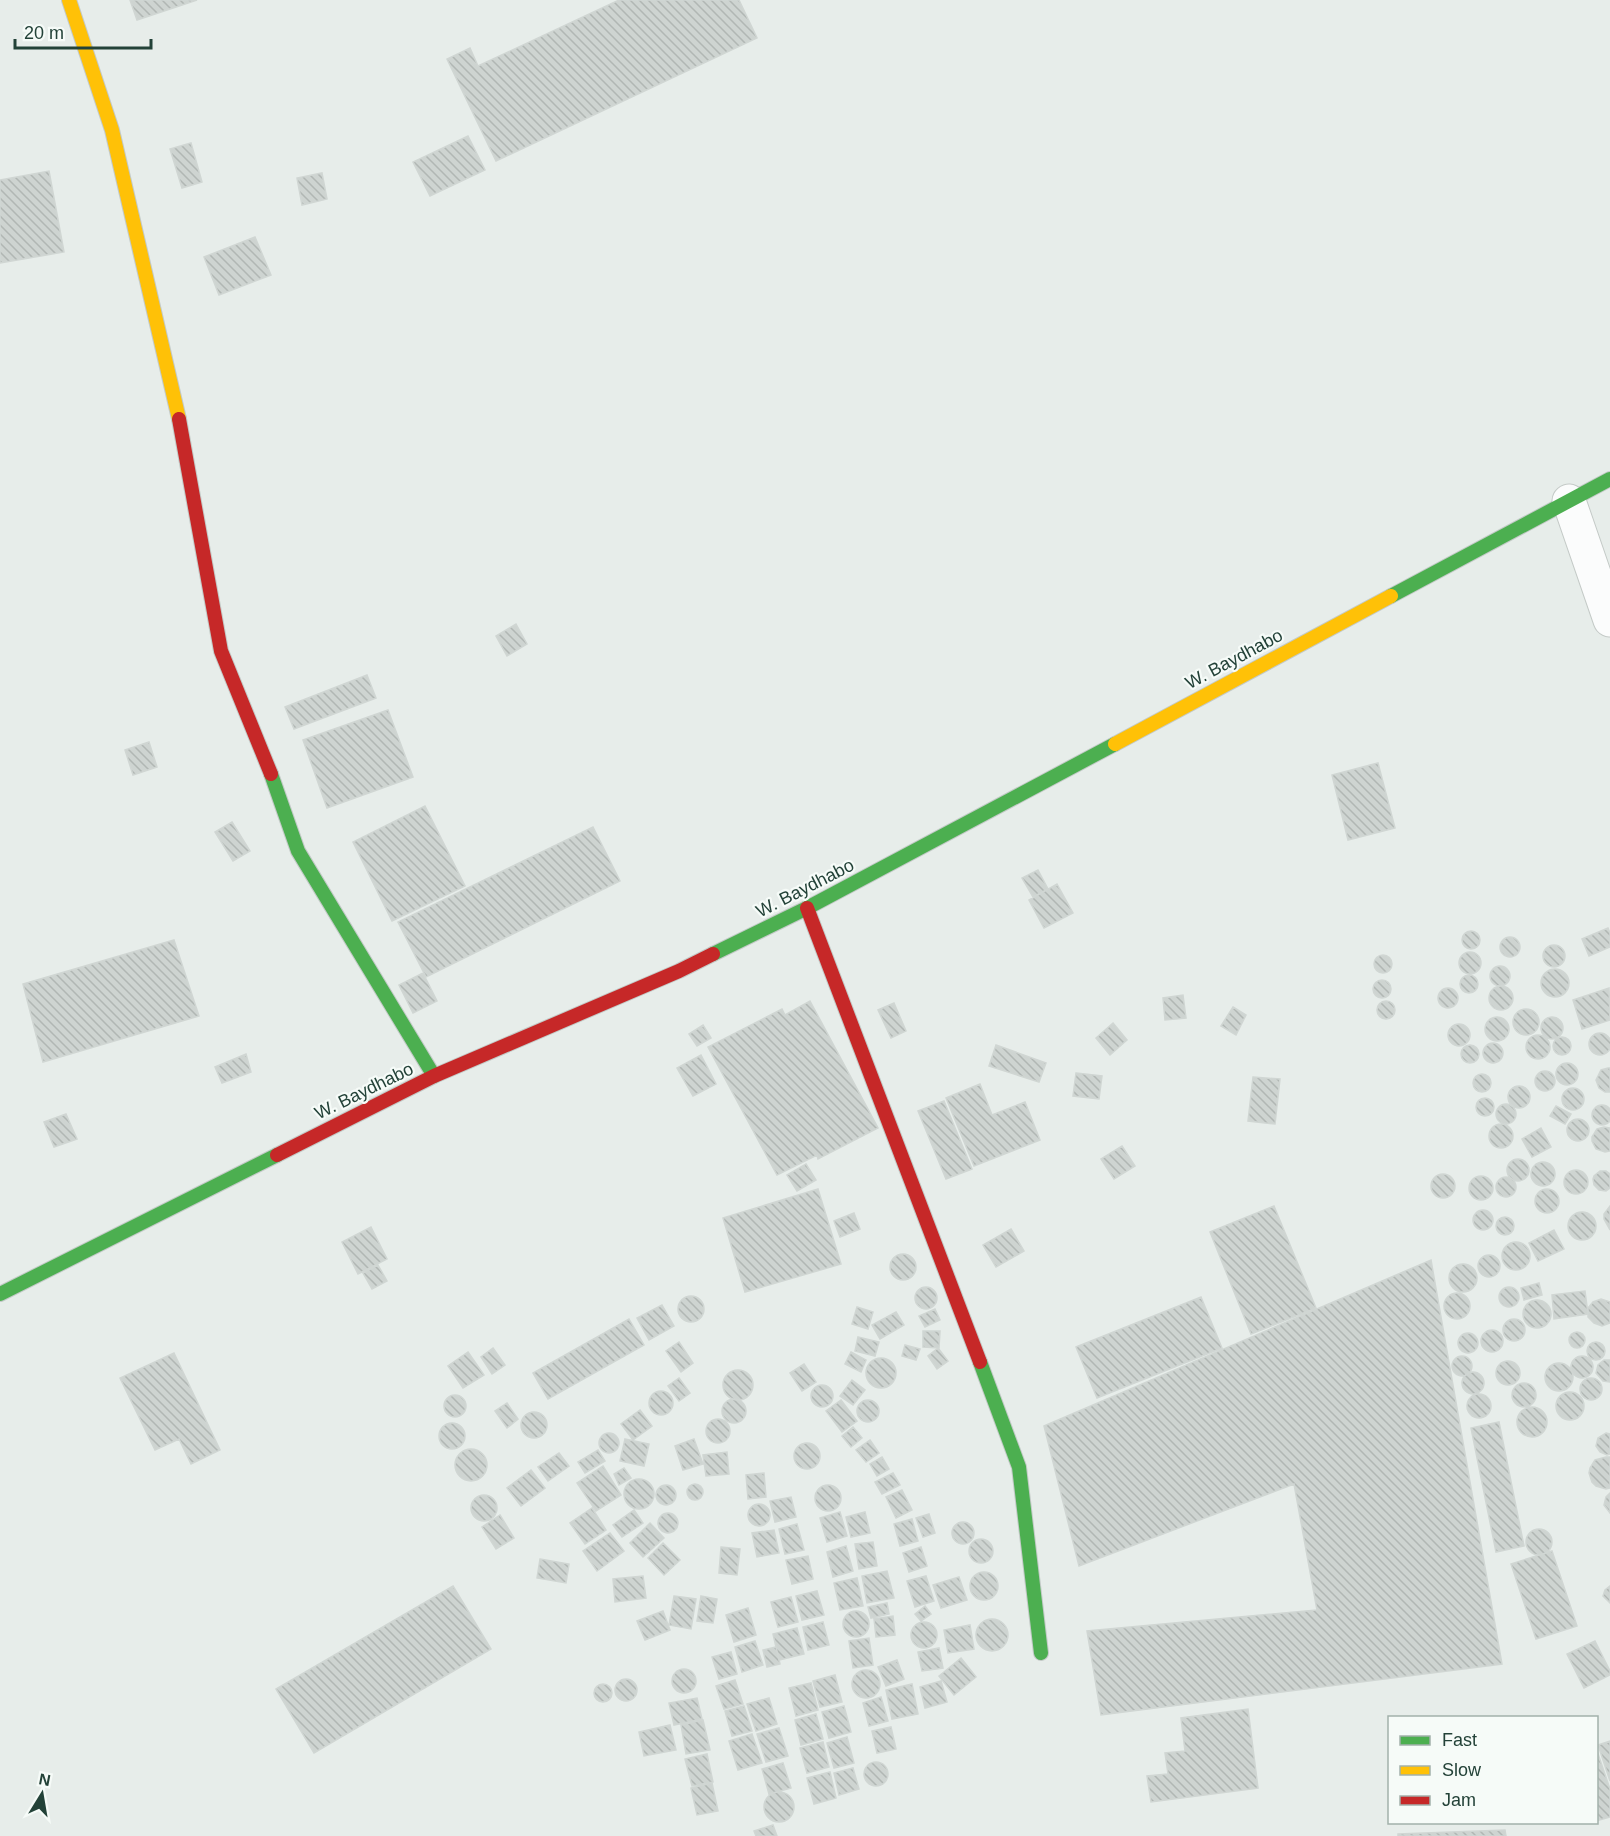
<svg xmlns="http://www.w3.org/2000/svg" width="1610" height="1836" viewBox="0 0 1610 1836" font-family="Helvetica,sans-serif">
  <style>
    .building { fill: url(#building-back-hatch); stroke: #d0d6d3; stroke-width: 1.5 }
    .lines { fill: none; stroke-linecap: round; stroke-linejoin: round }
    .street-casing { stroke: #c4cac7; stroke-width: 35 }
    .fast-casing { stroke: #c3cac7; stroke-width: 16 }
    .slow-casing { stroke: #c3cac7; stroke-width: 16 }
    .jam-casing { stroke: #c3cac7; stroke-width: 16 }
    .street { stroke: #fbfcfc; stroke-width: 33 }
    .fast { stroke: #4caf50; stroke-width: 14 }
    .slow { stroke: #ffc107; stroke-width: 14 }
    .jam { stroke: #c62828; stroke-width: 14 }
    .labels { text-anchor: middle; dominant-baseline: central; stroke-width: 4.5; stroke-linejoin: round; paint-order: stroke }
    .street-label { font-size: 18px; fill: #234238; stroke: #f6fbf8 }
  </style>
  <defs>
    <pattern id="building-back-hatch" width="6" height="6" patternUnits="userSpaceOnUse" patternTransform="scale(1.5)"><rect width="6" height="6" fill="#ced4d1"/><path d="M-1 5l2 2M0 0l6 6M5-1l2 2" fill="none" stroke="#b1b7b4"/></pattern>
  </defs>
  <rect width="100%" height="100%" fill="#e7edea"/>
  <path class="building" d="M130,0H197L137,20Z
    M619,0H739L757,38L496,161L447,59L470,48L478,66Z
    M468,136L485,170L430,196L413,162Z
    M191,143L202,182L182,188L170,149Z
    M49,171L64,252L0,263V180Z
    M322,173L327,199L302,205L297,178Z
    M255,237L271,275L219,295L204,257Z
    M516,624L527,644L507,656L496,636Z
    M367,675L376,698L294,729L285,707Z
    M388,710L413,777L327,808L303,740Z
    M149,742L157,767L133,775L125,750Z
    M1378,763L1395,828L1348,840L1332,775Z
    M425,806L465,886L392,921L353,842Z
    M232,822L250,851L233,861L215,832Z
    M593,827L620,881L426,977L398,922Z
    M1038,870L1048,889L1033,897L1022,878Z
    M1057,884L1073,913L1044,928L1029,900Z
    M1608,928L1610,933V947L1589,956L1582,939Z
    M1462 940a9 9 0 1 1 18 0a9 9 0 1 1-18 0Z
    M1500 947a10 10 0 1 1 20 0a10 10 0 1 1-20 0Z
    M174,940L199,1016L43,1062L23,984Z
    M1543 956a11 11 0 1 1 22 0a11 11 0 1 1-22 0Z
    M1459 963a11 11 0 1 1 22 0a11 11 0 1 1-22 0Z
    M1374 964a9 9 0 1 1 18 0a9 9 0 1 1-18 0Z
    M1490 976a10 10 0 1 1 20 0a10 10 0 1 1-20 0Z
    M1541 983a14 14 0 1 1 28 0a14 14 0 1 1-28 0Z
    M423,973L437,1001L413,1013L399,985Z
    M1460 984a9 9 0 1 1 18 0a9 9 0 1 1-18 0Z
    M1373 989a9 9 0 1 1 18 0a9 9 0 1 1-18 0Z
    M1489 998a12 12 0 1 1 24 0a12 12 0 1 1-24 0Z
    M1609,988L1610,1020L1582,1029L1573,1000Z
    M1438 998a10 10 0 1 1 20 0a10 10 0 1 1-20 0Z
    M1183,995L1186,1018L1165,1020L1163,998Z
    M1377 1010a9 9 0 1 1 18 0a9 9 0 1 1-18 0Z
    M810,1001L878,1128L818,1159L817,1155L777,1175L708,1047L782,1009L785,1015Z
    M894,1003L906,1031L891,1038L878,1010Z
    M1233,1007L1246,1015L1236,1035L1221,1026Z
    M1513 1022a13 13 0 1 1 26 0a13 13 0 1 1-26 0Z
    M1485 1029a12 12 0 1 1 24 0a12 12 0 1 1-24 0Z
    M1541 1028a11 11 0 1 1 22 0a11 11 0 1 1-22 0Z
    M1113,1023L1127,1040L1110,1055L1096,1038Z
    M1448 1035a11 11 0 1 1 22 0a11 11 0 1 1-22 0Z
    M703,1025L711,1038L697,1046L689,1034Z
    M1589 1044a11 11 0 1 1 22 0a11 11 0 1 1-22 0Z
    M1526 1047a12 12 0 1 1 24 0a12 12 0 1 1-24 0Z
    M1553 1046a9 9 0 1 1 18 0a9 9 0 1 1-18 0Z
    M1483 1053a10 10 0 1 1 20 0a10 10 0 1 1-20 0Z
    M1461 1054a9 9 0 1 1 18 0a9 9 0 1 1-18 0Z
    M996,1045L1046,1063L1039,1082L989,1066Z
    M246,1054L251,1072L222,1083L215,1067Z
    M701,1055L716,1084L693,1096L677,1068Z
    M1556 1074a11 11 0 1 1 22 0a11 11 0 1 1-22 0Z
    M1608,1068H1610V1092H1605L1599,1088L1596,1080L1601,1070Z
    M1535 1081a10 10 0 1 1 20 0a10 10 0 1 1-20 0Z
    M1076,1073L1102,1076L1099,1099L1073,1096Z
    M1473 1083a9 9 0 1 1 18 0a9 9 0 1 1-18 0Z
    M1253,1077L1280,1079L1275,1124L1248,1121Z
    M980,1084L992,1115L1025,1102L1040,1140L974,1166L946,1098Z
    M1508 1097a11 11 0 1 1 22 0a11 11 0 1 1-22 0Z
    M1562 1099a11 11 0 1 1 22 0a11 11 0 1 1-22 0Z
    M1476 1107a9 9 0 1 1 18 0a9 9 0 1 1-18 0Z
    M944,1101L972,1169L946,1179L918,1111Z
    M1496 1114a10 10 0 1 1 20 0a10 10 0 1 1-20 0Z
    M1592 1115a10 10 0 1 1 20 0a10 10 0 1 1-20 0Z
    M1556,1106L1571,1114L1565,1124L1550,1116Z
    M66,1114L77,1139L54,1147L44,1122Z
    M1567 1130a11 11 0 1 1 22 0a11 11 0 1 1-22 0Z
    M1489 1136a12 12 0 1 1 24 0a12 12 0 1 1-24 0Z
    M1604,1127L1610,1128V1151L1605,1152L1596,1149L1592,1141V1137L1597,1129Z
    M1541,1128L1551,1147L1532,1157L1522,1139Z
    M1122,1146L1135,1166L1114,1179L1101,1159Z
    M1507 1170a11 11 0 1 1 22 0a11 11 0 1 1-22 0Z
    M1531 1174a12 12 0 1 1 24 0a12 12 0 1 1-24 0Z
    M806,1164L816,1180L797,1191L787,1175Z
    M1564 1182a12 12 0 1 1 24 0a12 12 0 1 1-24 0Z
    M1600,1171H1606L1610,1174V1188L1606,1191L1599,1190L1594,1185L1593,1179L1594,1176Z
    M1431 1186a12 12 0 1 1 24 0a12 12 0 1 1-24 0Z
    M1469 1188a12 12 0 1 1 24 0a12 12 0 1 1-24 0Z
    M1496 1187a10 10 0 1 1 20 0a10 10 0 1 1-20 0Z
    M1535 1201a12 12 0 1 1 24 0a12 12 0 1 1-24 0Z
    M818,1189L841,1264L745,1292L723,1218Z
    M1274,1206L1316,1308L1251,1334L1210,1232Z
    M1610,1206V1230L1604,1219V1214Z
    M1473 1220a10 10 0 1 1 20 0a10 10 0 1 1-20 0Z
    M1568 1226a14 14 0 1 1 28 0a14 14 0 1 1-28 0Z
    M854,1213L860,1229L840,1237L834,1221Z
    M1496 1226a9 9 0 1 1 18 0a9 9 0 1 1-18 0Z
    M371,1227L387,1259L358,1274L342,1242Z
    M1011,1229L1024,1251L996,1267L983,1245Z
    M1554,1230L1564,1249L1538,1261L1529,1243Z
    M1502 1256a14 14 0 1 1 28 0a14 14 0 1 1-28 0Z
    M890 1267a13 13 0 1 1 26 0a13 13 0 1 1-26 0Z
    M1478 1266a11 11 0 1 1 22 0a11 11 0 1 1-22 0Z
    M1431,1260L1502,1664L1101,1715L1087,1631L1317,1610L1294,1484L1079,1566L1044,1426Z
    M1449 1278a14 14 0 1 1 28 0a14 14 0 1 1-28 0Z
    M378,1265L387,1281L372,1289L363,1273Z
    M1539,1283L1542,1295L1524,1300L1521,1288Z
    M915 1298a11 11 0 1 1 22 0a11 11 0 1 1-22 0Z
    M1499 1297a10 10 0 1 1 20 0a10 10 0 1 1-20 0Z
    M1585,1291L1588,1314L1554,1319L1552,1295Z
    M1444 1306a13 13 0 1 1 26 0a13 13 0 1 1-26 0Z
    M678 1309a13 13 0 1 1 26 0a13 13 0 1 1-26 0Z
    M1201,1297L1222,1348L1097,1398L1076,1347Z
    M1601,1299L1610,1302V1323L1602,1326L1594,1323L1588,1317V1308L1593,1302Z
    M1523 1314a14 14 0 1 1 28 0a14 14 0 1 1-28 0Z
    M662,1305L674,1326L649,1340L637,1318Z
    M857,1307L873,1312L868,1329L852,1324Z
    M935,1309L940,1320L925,1327L919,1316Z
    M896,1312L904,1325L880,1339L872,1325Z
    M629,1319L644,1345L548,1399L533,1373Z
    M1503 1330a11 11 0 1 1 22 0a11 11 0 1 1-22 0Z
    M1481 1341a11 11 0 1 1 22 0a11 11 0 1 1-22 0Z
    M923,1331H940L939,1348L923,1347Z
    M1569 1340a8 8 0 1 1 16 0a8 8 0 1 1-16 0Z
    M1458 1343a10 10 0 1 1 20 0a10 10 0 1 1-20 0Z
    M858,1337L879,1342L875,1356L855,1351Z
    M679,1342L693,1363L681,1372L666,1351Z
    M1587 1351a9 9 0 1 1 18 0a9 9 0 1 1-18 0Z
    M905,1345L920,1349L916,1360L902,1356Z
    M493,1348L505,1365L492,1374L481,1357Z
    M938,1348L948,1361L937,1369L928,1356Z
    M468,1352L484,1375L463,1388L448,1366Z
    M851,1352L866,1360L861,1372L845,1364Z
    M174,1353L220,1450L191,1464L179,1439L155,1450L120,1378Z
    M1571 1367a11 11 0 1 1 22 0a11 11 0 1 1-22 0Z
    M1452 1366a10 10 0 1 1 20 0a10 10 0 1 1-20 0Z
    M866 1373a15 15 0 1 1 30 0a15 15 0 1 1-30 0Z
    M1604,1360H1610V1382L1603,1381L1596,1373L1598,1365Z
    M1496 1373a12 12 0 1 1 24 0a12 12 0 1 1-24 0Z
    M1545 1377a14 14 0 1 1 28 0a14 14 0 1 1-28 0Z
    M804,1364L816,1382L802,1391L790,1373Z
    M723 1385a15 15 0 1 1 30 0a15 15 0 1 1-30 0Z
    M1462 1383a11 11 0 1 1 22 0a11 11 0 1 1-22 0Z
    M1580 1389a11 11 0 1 1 22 0a11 11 0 1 1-22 0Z
    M679,1378L690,1393L679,1401L668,1386Z
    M852,1380L865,1390L853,1405L840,1396Z
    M1512 1395a12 12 0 1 1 24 0a12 12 0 1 1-24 0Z
    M811 1396a11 11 0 1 1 22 0a11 11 0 1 1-22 0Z
    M649 1403a12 12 0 1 1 24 0a12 12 0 1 1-24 0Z
    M1556 1406a14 14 0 1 1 28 0a14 14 0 1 1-28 0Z
    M1467 1406a12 12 0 1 1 24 0a12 12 0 1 1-24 0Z
    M444 1406a11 11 0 1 1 22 0a11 11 0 1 1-22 0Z
    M722 1411a12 12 0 1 1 24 0a12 12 0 1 1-24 0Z
    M841,1400L857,1421L842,1432L826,1411Z
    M857 1411a11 11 0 1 1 22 0a11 11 0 1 1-22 0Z
    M507,1403L518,1419L507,1428L495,1411Z
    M1517 1422a15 15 0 1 1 30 0a15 15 0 1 1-30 0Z
    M640,1410L652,1426L633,1440L621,1424Z
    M521 1425a13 13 0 1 1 26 0a13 13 0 1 1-26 0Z
    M706 1431a12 12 0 1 1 24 0a12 12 0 1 1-24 0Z
    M1499,1422L1524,1546L1496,1552L1471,1428Z
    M439 1436a13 13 0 1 1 26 0a13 13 0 1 1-26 0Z
    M853,1427L862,1438L851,1447L842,1436Z
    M1606,1433L1610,1434V1454L1607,1455L1600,1452L1596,1446L1598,1438Z
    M599 1443a10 10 0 1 1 20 0a10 10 0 1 1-20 0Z
    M625,1439L649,1444L644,1466L620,1461Z
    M694,1439L703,1464L683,1470L675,1446Z
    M870,1440L879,1453L866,1462L856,1450Z
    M794 1456a13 13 0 1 1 26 0a13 13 0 1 1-26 0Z
    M455 1465a16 16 0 1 1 32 0a16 16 0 1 1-32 0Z
    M598,1450L605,1461L585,1473L578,1462Z
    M727,1452L729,1474L706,1476L703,1455Z
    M559,1453L569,1466L548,1481L538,1467Z
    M882,1457L889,1469L877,1476L870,1464Z
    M1606,1457H1610V1488L1606,1489L1596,1486L1592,1482L1589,1473L1590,1468L1595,1460Z
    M603,1466L621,1495L596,1511L577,1483Z
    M624,1468L631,1478L619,1485L614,1474Z
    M531,1470L545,1488L521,1506L507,1488Z
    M764,1473L766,1497L748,1499L746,1475Z
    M893,1473L900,1485L882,1494L875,1482Z
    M624 1494a15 15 0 1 1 30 0a15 15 0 1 1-30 0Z
    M687 1492a8 8 0 1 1 16 0a8 8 0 1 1-16 0Z
    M656 1495a10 10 0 1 1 20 0a10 10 0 1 1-20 0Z
    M815 1498a13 13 0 1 1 26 0a13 13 0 1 1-26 0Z
    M902,1490L912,1510L896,1518L886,1497Z
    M1610,1493V1513L1604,1505L1606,1497Z
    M471 1508a13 13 0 1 1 26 0a13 13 0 1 1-26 0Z
    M791,1497L796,1517L775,1522L770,1501Z
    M748 1515a11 11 0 1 1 22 0a11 11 0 1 1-22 0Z
    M592,1508L606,1530L585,1544L570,1523Z
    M634,1510L643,1523L622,1537L613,1525Z
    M840,1512L847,1536L827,1542L820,1518Z
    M865,1512L870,1533L851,1537L846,1517Z
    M658 1523a10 10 0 1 1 20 0a10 10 0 1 1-20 0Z
    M929,1514L935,1533L923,1537L916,1518Z
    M500,1515L514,1538L496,1549L482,1527Z
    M912,1519L918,1541L900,1546L894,1524Z
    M952 1533a11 11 0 1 1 22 0a11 11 0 1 1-22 0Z
    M650,1523L664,1538L643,1557L630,1543Z
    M797,1524L804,1550L785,1554L779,1529Z
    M1526 1542a13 13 0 1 1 26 0a13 13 0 1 1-26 0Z
    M774,1530L779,1553L757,1557L752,1533Z
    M610,1533L624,1551L597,1571L583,1551Z
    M969 1551a12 12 0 1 1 24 0a12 12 0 1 1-24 0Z
    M873,1542L877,1566L859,1569L855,1544Z
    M663,1543L680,1560L664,1575L648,1558Z
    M846,1546L853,1571L833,1577L827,1552Z
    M721,1547L740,1549L737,1575L719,1573Z
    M921,1547L927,1566L909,1572L903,1553Z
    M1552,1551L1577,1626L1536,1639L1511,1564Z
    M808,1556L813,1579L792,1584L786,1560Z
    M540,1559L569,1564L566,1583L537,1578Z
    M887,1571L894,1598L867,1603L862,1576Z
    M970 1586a14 14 0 1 1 28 0a14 14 0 1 1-28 0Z
    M643,1576L646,1598L615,1602L613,1579Z
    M926,1576L934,1601L915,1607L907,1581Z
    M959,1577L967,1600L941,1608L933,1585Z
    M857,1578L863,1606L840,1610L834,1583Z
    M453,1586L491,1649L314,1753L276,1689Z
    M1610,1586V1603L1603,1596L1605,1590Z
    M817,1591L824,1615L802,1620L796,1596Z
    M674,1596L696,1599L691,1629L669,1625Z
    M701,1596L717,1599L713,1623L697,1621Z
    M791,1597L798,1622L778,1627L771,1602Z
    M887,1603L889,1614L871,1618L868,1607Z
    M925,1606L931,1614L921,1621L915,1614Z
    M748,1608L756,1635L734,1642L726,1615Z
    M663,1611L670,1630L645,1640L637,1621Z
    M843 1624a13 13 0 1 1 26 0a13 13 0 1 1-26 0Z
    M893,1616L895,1635L876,1637L874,1619Z
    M976 1635a16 16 0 1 1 32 0a16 16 0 1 1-32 0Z
    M823,1622L829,1645L808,1650L803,1627Z
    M911 1635a13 13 0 1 1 26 0a13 13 0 1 1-26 0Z
    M970,1625L974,1649L948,1653L944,1630Z
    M797,1628L804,1654L779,1660L773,1634Z
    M869,1638L873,1665L853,1668L849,1641Z
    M755,1641L763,1665L742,1672L735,1647Z
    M1595,1641L1610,1671V1675L1584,1688L1567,1654Z
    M776,1647L780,1664L767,1667L763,1650Z
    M939,1648L943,1668L922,1671L918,1652Z
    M731,1652L737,1674L719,1679L712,1657Z
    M961,1658L976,1677L954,1695L939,1676Z
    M897,1660L904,1679L886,1686L878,1667Z
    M672 1681a12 12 0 1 1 24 0a12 12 0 1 1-24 0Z
    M852 1684a14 14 0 1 1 28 0a14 14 0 1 1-28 0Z
    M835,1675L842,1702L820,1707L813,1681Z
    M615 1690a11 11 0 1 1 22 0a11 11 0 1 1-22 0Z
    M735,1680L743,1704L724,1709L716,1686Z
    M941,1681L947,1702L925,1708L920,1687Z
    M811,1683L818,1710L796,1716L789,1688Z
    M594 1693a9 9 0 1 1 18 0a9 9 0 1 1-18 0Z
    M912,1684L918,1714L892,1719L886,1690Z
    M881,1697L888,1721L869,1726L863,1703Z
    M697,1698L702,1719L674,1725L669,1703Z
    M769,1698L777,1724L756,1731L747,1704Z
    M744,1706L752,1731L732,1736L725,1711Z
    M844,1706L851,1732L829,1738L822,1712Z
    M1248,1709L1258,1788L1151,1802L1147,1776L1168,1774L1165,1753L1185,1751L1181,1718Z
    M816,1714L823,1739L801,1745L795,1720Z
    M703,1720L710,1750L686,1754L681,1725Z
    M670,1725L676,1750L644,1756L639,1732Z
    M891,1727L896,1749L877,1753L872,1731Z
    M779,1728L788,1756L766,1762L757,1734Z
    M752,1734L762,1763L738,1770L729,1741Z
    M847,1737L854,1763L834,1768L827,1743Z
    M1610,1741V1781L1598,1745Z
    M823,1742L829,1767L807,1773L800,1748Z
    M1596,1748L1610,1789V1817L1596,1821Z
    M707,1754L713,1782L692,1786L685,1759Z
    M864 1774a12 12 0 1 1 24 0a12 12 0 1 1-24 0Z
    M783,1763L791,1788L769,1794L762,1769Z
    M853,1768L859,1789L839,1795L834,1773Z
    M830,1772L836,1798L814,1804L807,1778Z
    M712,1783L718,1811L697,1815L691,1788Z
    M764 1807a15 15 0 1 1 30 0a15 15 0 1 1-30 0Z
    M773,1825L777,1836H756L754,1831Z
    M1505,1830L1506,1836H1398V1834Z"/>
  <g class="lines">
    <g class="street-casing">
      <path id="street" d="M1569,501L1610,620"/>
    </g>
    <g class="fast-casing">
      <path id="fast" d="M1391,596L1610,479
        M271,774L298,851L434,1076
        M713,954L807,908L1115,744
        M0,1294L277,1155
        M980,1362L1019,1467L1041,1653"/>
    </g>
    <g class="slow-casing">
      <path id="slow" d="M69,0L112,130L179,419
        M1115,744L1391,596"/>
    </g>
    <g class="jam-casing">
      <path id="jam" d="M179,419L221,651L271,774
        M807,908L980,1362
        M277,1155L434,1076L679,971L713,954"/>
    </g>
    <use href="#street" class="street"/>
    <use href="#fast" class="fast"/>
    <use href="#slow" class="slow"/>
    <use href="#jam" class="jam"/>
  </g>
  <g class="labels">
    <g class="street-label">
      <text transform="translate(1234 659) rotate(-28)">W. Baydhabo</text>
      <text transform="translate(805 888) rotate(-27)">W. Baydhabo</text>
      <text transform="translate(364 1091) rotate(-26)">W. Baydhabo</text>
    </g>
  </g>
  <rect x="1388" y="1716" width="210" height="108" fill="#f6fbf8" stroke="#a2b1ab" stroke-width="1.5"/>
  <rect x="1400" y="1736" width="30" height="9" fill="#4caf50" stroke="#a2b1ab" stroke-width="1.5"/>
  <text x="1442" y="1746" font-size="18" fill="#234238">Fast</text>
  <rect x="1400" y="1766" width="30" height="9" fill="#ffc107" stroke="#a2b1ab" stroke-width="1.5"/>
  <text x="1442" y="1776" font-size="18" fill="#234238">Slow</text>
  <rect x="1400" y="1796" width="30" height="9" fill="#c62828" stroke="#a2b1ab" stroke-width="1.5"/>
  <text x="1442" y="1806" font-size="18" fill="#234238">Jam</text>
  <g transform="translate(42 1794) rotate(11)" stroke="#f6fbf8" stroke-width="4.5" paint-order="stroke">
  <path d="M0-4.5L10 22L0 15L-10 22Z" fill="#234238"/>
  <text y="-9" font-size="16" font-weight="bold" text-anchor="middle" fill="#234238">N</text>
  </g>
  <path d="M15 39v9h136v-9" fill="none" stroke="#234238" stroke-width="3"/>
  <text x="24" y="39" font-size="18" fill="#234238" stroke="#f6fbf8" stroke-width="4.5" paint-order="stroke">20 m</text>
</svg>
